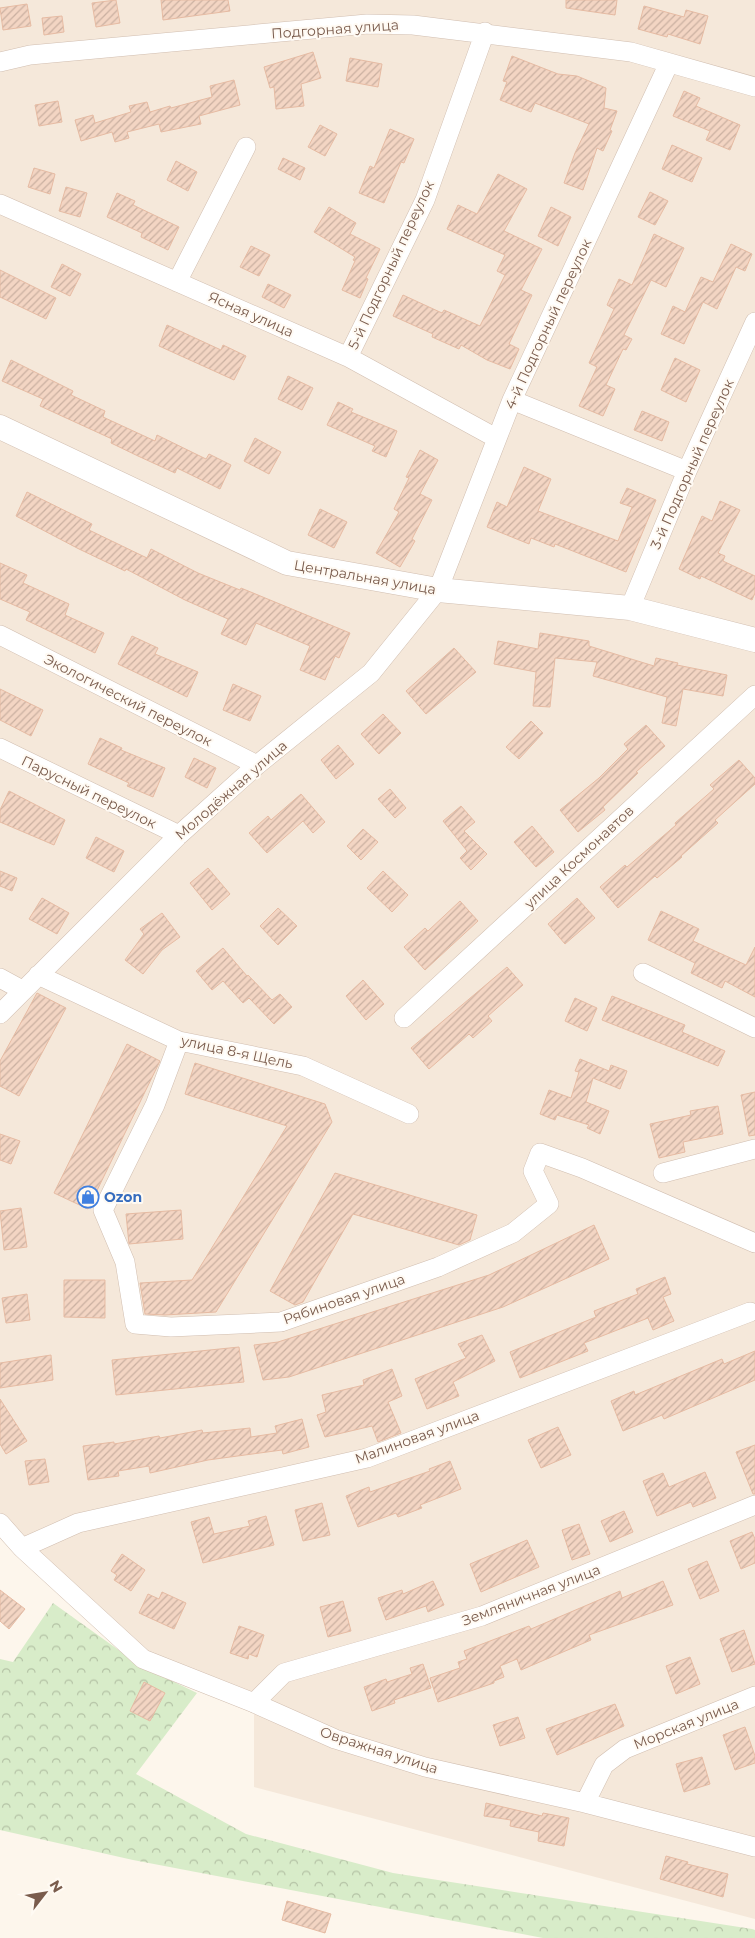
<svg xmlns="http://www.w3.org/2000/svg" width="755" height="1938" viewBox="0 0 755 1938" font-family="Montserrat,sans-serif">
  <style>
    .residential { fill: #f5e8da }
    .forest { fill: url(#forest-crowns) }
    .building { fill: url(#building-hatch); stroke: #e6bba3 }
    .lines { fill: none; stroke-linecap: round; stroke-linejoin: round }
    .minor-casing { stroke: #d1beb0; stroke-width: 20 }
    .tertiary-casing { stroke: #d1beb0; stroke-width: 25 }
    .minor { stroke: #fff; stroke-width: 19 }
    .tertiary { stroke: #fff; stroke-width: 24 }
    .labels { text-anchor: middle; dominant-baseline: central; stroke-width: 4; stroke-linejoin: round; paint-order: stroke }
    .street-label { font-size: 14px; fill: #7a5c4d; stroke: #fffaf3 }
    .shop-label { font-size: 14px; font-weight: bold; fill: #366cbe; stroke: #fffaf3; text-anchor: start }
  </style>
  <defs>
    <pattern id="forest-crowns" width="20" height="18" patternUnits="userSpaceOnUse" patternTransform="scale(1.25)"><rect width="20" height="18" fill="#d8ecc9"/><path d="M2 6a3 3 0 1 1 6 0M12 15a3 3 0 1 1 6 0" fill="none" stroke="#b4c2a5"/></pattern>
    <pattern id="building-hatch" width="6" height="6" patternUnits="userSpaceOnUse" patternTransform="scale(1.25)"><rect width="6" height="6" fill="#f3d5c3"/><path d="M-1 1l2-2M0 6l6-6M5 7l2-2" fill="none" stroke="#cab0a1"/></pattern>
  </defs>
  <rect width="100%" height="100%" fill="#fdf6ec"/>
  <path class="residential" d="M0,0H755V1919L254,1787V1703L143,1659L0,1533Z"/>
  <path class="forest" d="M53,1603L141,1666L197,1693L136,1774L246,1834L393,1873L752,1929L755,1930V1938H543L133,1860L0,1830V1659L13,1662Z"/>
  <path class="building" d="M116,0L120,23L96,27L92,3Z
    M161,0H228L230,11L163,20Z
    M566,0H617L615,15L566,8Z
    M27,4L31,26L3,30L0,8Z
    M644,6L684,17L686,10L708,16L700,44L668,34L667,37L638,29Z
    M62,16L64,32L44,35L42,18Z
    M313,52L321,78L301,84L304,106L276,109L274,87L270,88L264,67Z
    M512,56L558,74L577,76L606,88L604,108L617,111L610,130L612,131L603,151L597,148L583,190L564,183L575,153L589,124L535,103L531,112L500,100L507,82L503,81Z
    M350,58L382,64L378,87L346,81Z
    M234,80L240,105L199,116L201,124L161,132L159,124L127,132L129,138L115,142L112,132L81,141L75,120L93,115L95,123L131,112L129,106L147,102L150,112L170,106L171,108L212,97L210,86Z
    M684,91L700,98L696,106L740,125L730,150L706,140L710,131L673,116Z
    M58,101L62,122L39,126L35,105Z
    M320,125L337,134L325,156L308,147Z
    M390,129L414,139L404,163L401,162L384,203L359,193L370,166L374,168Z
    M672,145L702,158L692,182L662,169Z
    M283,158L305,168L300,180L278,169Z
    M176,161L197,172L188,191L167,180Z
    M34,168L55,174L50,194L28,187Z
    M498,174L527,189L504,231L542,249L521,290L532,295L509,344L519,349L510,369L487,360L461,345L459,349L432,337L433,334L393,316L403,295L442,313L444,310L480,326L505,275L497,271L505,255L447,229L458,205L477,214Z
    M66,187L87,193L80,217L59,211Z
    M650,192L668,201L655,225L638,217Z
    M117,193L135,201L133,205L179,227L168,250L141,237L142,233L107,217Z
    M329,207L356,223L350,234L380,249L366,278L368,279L360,298L342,290L355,261L353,260L355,257L314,232Z
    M551,207L571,217L558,246L538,236Z
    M654,234L684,248L666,287L651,280L624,335L632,339L626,350L623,349L606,385L615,389L603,416L579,406L597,367L589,363L614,309L607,305L619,279L632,285Z
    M731,244L752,254L745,271L736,267L717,309L703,302L684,344L661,334L673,306L685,312L701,277L713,282Z
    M251,246L270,255L259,276L240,267Z
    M62,264L81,274L70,296L51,287Z
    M0,270L56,298L46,319L0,297Z
    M268,284L291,295L284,308L262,297Z
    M167,325L221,350L223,345L246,356L234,380L159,346Z
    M675,358L700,370L686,402L661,390Z
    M11,360L73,391L71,395L105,411L103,417L155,441L157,435L206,459L209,454L231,465L220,489L177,468L175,473L138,456L111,443L112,439L40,406L43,399L2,381Z
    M288,376L313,388L302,410L278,399Z
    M338,402L353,409L351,412L397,431L386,457L372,451L375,446L327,425Z
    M642,411L669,422L662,441L634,430Z
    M255,438L281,452L269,474L244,461Z
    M420,450L438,460L420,494L432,500L412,539L415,541L400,567L376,553L399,512L394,509L409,478L406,477Z
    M524,467L551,479L538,511L618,541L632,507L620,503L627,488L656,500L626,572L555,544L554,547L531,538L529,544L487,527L497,502L507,507Z
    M27,492L92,524L89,530L147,558L151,549L198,573L240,590L241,588L350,633L339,658L335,656L325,680L300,670L310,646L256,623L246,645L221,634L228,619L185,600L126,569L125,571L79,549L16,516Z
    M720,501L740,510L718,553L725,556L723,561L755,576V593L752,600L701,576L700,579L679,569L702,516L712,521Z
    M320,509L347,522L334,548L308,535Z
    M0,563L27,575L23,583L69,604L65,615L104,633L95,653L26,620L30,612L0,599Z
    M540,633L589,641V646L654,666L656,658L678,663L677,665L727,675L723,696L683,689L676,726L662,723L667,697L593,676L597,662L555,658L550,707L533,706L536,672L494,664L498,641L538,649Z
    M132,636L158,648L155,654L198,672L187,697L118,664Z
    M454,648L476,672L426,714L406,691Z
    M233,684L261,696L250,721L223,710Z
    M0,689L43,710L31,736L0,720Z
    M383,714L401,733L379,754L361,734Z
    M531,721L543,733L519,759L506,747Z
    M646,725L665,746L636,772L638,773L603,807L605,810L578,832L560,810L599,778L628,749L624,744Z
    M100,738L122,748L121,750L165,768L153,797L127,786L129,783L88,764Z
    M338,745L354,764L336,779L321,760Z
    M194,758L216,768L207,788L185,777Z
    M739,760L755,778V784L715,820L718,823L681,856L682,857L657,878L655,876L618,908L600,887L625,865L627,867L676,825L675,823L714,789L710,785Z
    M390,789L406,808L395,818L378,799Z
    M9,791L65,820L54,845L0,822V810Z
    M301,794L325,822L313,833L303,821L267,853L249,833L268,816L271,820Z
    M461,806L475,822L464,831L487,854L471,870L460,858L467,851L443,821Z
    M532,826L554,852L536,867L514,842Z
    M363,829L378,842L361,860L347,846Z
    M96,837L124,851L114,872L86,858Z
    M208,868L230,894L212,910L190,883Z
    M0,871L17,878L12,891L0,886Z
    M383,871L408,895L392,912L367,888Z
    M42,898L69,913L57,934L29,919Z
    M577,898L595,918L565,944L548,924Z
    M460,901L478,921L425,970L404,947L425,928L428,931Z
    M278,908L297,926L278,945L260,926Z
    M661,911L699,929L693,941L746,965L755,947V997L725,981L722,988L691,973L695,963L648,940Z
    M162,913L180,937L162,950L143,974L125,960L144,934L140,929Z
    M223,948L247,976L248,975L272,1000L280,994L292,1007L274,1024L249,998L243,1003L223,981L212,990L196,971Z
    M507,967L523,985L488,1016L492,1021L473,1038L469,1034L429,1069L411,1048Z
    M363,980L384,1004L366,1020L346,996Z
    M37,993L66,1008L19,1096L0,1086V1061Z
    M612,996L685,1025L682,1032L725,1051L718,1066L602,1020Z
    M575,998L597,1008L587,1031L565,1021Z
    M127,1044L160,1061L88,1209L54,1193Z
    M580,1059L609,1071L611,1065L627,1071L620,1089L593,1078L586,1102L609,1111L600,1134L587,1128L589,1125L557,1115L555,1120L540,1114L549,1090L571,1098L579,1072L575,1071Z
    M195,1063L325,1104L332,1122L216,1312L165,1315L145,1314L140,1283L192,1280L287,1126L185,1094Z
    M755,1092V1135L749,1136L741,1095Z
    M718,1106L723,1134L683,1142L685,1152L659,1158L650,1124L691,1115L690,1111Z
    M0,1134L20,1141L11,1164L0,1160Z
    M335,1173L477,1215L470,1240L459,1245L353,1214L303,1302L295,1305L270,1291Z
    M21,1208L27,1247L4,1250L0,1211Z
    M181,1210L183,1239L129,1244L126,1214Z
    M594,1225L609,1259L503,1307L289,1377L263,1380L254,1345L278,1342L489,1275Z
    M665,1277L671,1294L663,1297L674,1321L653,1330L648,1318L584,1343L588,1351L520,1378L510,1352L596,1317L594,1311L638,1294L636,1289Z
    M64,1280H105V1318L64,1317Z
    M27,1294L30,1320L6,1323L2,1298Z
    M482,1335L495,1361L453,1382L459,1396L427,1409L415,1379L466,1358L458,1344Z
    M239,1347L244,1382L116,1395L112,1360Z
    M755,1351V1380L664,1419L662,1415L623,1431L611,1401L634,1391L635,1395L722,1359L724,1364Z
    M51,1355L53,1380L0,1388V1363Z
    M392,1369L402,1396L388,1402L401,1433L378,1442L372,1426L325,1437L317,1415L326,1412L322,1395L364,1385L363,1380Z
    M0,1399L27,1441L6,1454L0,1444Z
    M302,1419L309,1447L283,1454L282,1450L208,1460L150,1473L149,1466L118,1471L119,1476L88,1480L83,1446L114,1442V1444L159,1436L160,1438L202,1430L203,1433L250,1428L251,1437L277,1433L275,1426Z
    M558,1427L571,1455L541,1468L528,1440Z
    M755,1445V1494H753L736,1452Z
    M45,1459L49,1482L29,1485L25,1461Z
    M450,1461L461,1489L420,1505L422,1508L398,1517L396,1513L358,1527L346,1496L369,1487L370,1492L430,1471L429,1469Z
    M705,1472L716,1498L693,1507L691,1502L657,1516L643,1481L663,1473L669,1487Z
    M322,1503L330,1535L303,1541L295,1510Z
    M624,1511L633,1532L610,1542L601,1521Z
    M266,1516L274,1545L203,1563L191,1522L209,1517L214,1534L250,1526L248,1521Z
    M579,1524L590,1554L572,1560L562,1530Z
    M752,1532L755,1539V1563L741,1569L730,1541Z
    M527,1540L539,1567L481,1592L470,1564Z
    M122,1554L145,1570L131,1591L114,1580L117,1575L111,1571Z
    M707,1561L719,1591L700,1599L688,1569Z
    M433,1581L444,1605L428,1612L426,1606L386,1620L378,1598L402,1590L403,1594Z
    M663,1581L673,1605L589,1635L591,1640L521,1670L517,1659L500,1666L504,1677L494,1681V1683L438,1702L430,1678L460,1668L458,1662L467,1659L464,1651L529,1626L531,1629L620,1591L622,1598Z
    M0,1590L25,1609L9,1629L0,1621Z
    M162,1592L186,1603L174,1629L139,1613L148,1594L159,1599Z
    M343,1601L351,1631L328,1637L320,1607Z
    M239,1626L264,1635L257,1657L249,1654L248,1659L230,1653Z
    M744,1630L755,1664L732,1672L720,1639Z
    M690,1657L700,1684L676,1694L666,1666Z
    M423,1664L431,1688L394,1700L395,1703L372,1711L364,1687L386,1679L387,1682L412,1674L410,1668Z
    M144,1682L165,1693L150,1721L130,1711Z
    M615,1704L624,1726L557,1755L546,1729Z
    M518,1717L525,1738L500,1746L493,1725Z
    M745,1727L755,1756V1763L735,1770L723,1735Z
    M702,1757L710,1784L684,1792L676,1764Z
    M486,1803L542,1816L543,1813L569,1818L564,1846L538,1841L539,1832L510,1826L511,1820L484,1816Z
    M666,1856L688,1862L687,1864L728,1874L723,1897L660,1879Z
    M287,1901L331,1914L325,1933L282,1920Z"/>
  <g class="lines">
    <g class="minor-casing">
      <path id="minor" d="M0,62L30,55L367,24L413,25L631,52L755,87
        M0,204L348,357L496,438
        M177,282L246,147
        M348,357L425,200L485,32
        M512,400L687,471
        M630,608L687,471L755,322
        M0,635L257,765
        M0,748L179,835
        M643,973L755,1028
        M38,975L179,1041L303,1066L409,1114
        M0,978L22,990
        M0,1014L179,835L257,765L371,673L438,590L512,400L669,63
        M404,1018L755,695
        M179,1041L155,1105L103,1210L125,1262L135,1324L171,1327L281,1322L438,1267L513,1233L549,1204L533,1171L540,1153L582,1168L755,1243
        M663,1173L755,1149
        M0,1523L22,1548L143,1659L254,1703L335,1739L425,1767L585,1803L755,1847
        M22,1548L78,1523L367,1458L750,1312
        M254,1703L284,1673L482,1616L755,1505
        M585,1803L604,1765L625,1749L755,1696"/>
    </g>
    <g class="tertiary-casing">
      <path id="tertiary" d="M0,427L287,563L438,590L630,608L755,640"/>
    </g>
    <use href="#minor" class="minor"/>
    <use href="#tertiary" class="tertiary"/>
  </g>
  <defs>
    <g id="shop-ring" transform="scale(1.125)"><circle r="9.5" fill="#fffaf3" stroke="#3f7fe0" stroke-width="1.5"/><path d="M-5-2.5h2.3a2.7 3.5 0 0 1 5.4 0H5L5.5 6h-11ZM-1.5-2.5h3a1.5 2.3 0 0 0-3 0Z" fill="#3f7fe0"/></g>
  </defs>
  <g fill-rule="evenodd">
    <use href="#shop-ring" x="88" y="1197"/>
  </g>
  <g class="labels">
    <g class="street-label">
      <text transform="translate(335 29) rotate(-4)">Подгорная улица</text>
      <text transform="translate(391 265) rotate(-65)">5-й Подгорный переулок</text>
      <text transform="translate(251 314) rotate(24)">Ясная улица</text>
      <text transform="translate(548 324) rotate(-65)">4-й Подгорный переулок</text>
      <text transform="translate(692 464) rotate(-66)">3-й Подгорный переулок</text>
      <text transform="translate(365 577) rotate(10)">Центральная улица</text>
      <text transform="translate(128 700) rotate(27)">Экологический переулок</text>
      <text transform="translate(231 790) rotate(-41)">Молодёжная улица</text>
      <text transform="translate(89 792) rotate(26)">Парусный переулок</text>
      <text transform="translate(579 857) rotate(-43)">улица Космонавтов</text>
      <text transform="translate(237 1052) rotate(12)">улица 8-я Щель</text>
      <text transform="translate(344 1299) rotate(-19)">Рябиновая улица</text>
      <text transform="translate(417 1437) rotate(-20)">Малиновая улица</text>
      <text transform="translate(531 1595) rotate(-21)">Земляничная улица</text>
      <text transform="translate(686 1724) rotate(-22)">Морская улица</text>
      <text transform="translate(379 1750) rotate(18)">Овражная улица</text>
    </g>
    <g class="shop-label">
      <text x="104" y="1197">Ozon</text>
    </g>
  </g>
  <g transform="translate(45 1893) rotate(59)" stroke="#fffaf3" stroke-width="4" paint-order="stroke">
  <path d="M0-4L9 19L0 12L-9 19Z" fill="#7a5c4d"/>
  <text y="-8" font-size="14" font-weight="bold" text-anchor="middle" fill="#7a5c4d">N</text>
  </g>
</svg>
